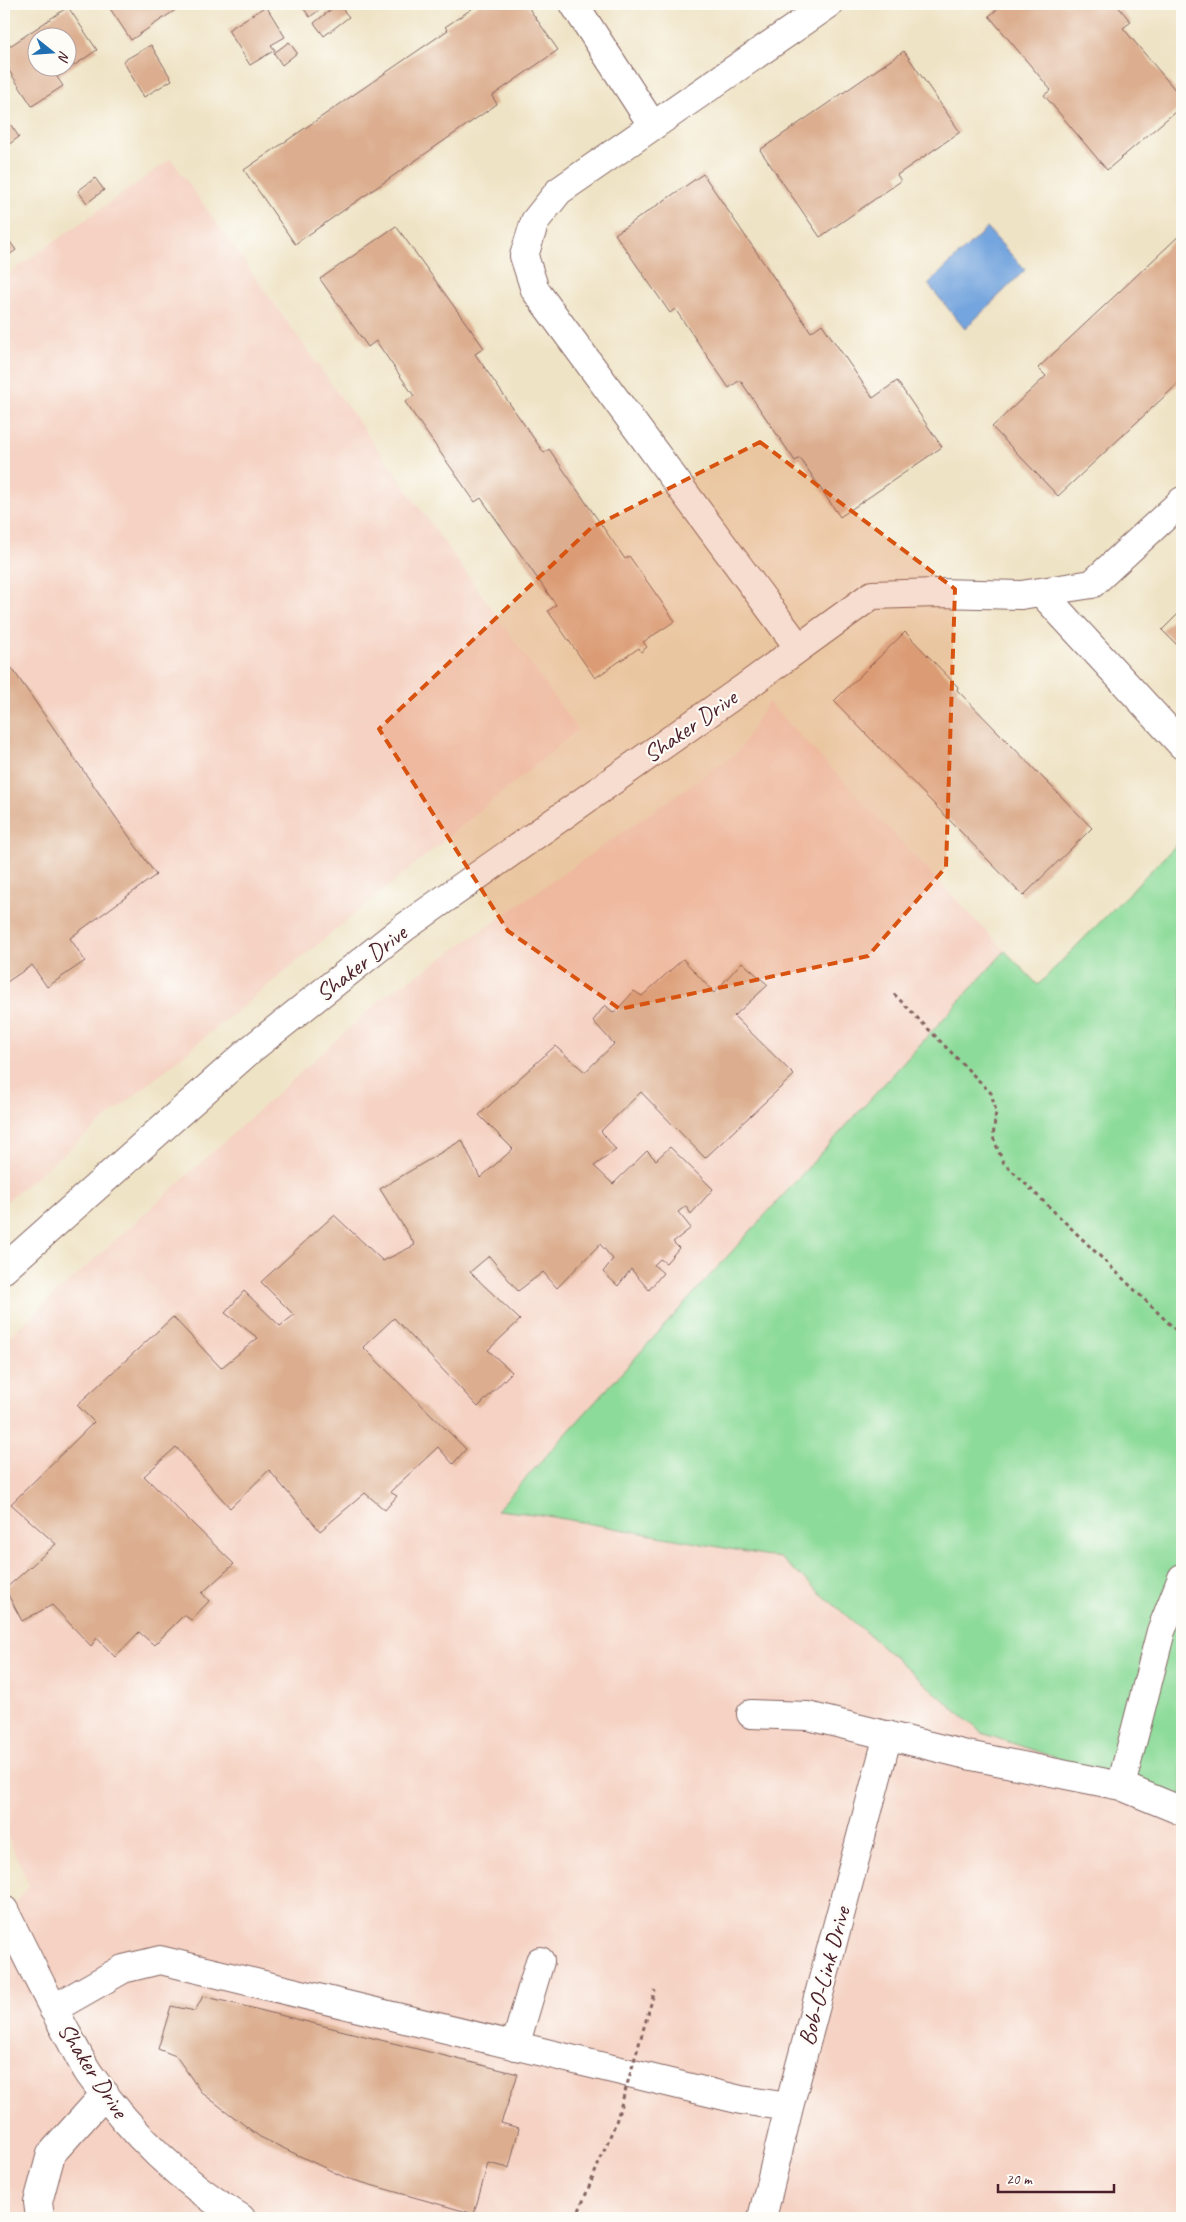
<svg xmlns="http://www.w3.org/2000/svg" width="1186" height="2222" viewBox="0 0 1186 2222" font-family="Caveat,sans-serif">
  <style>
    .built { fill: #f5d2c3 }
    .green { fill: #8ddb9a; stroke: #6c7d62 }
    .water { fill: #74a5de; stroke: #5f6284 }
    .building { fill: #dcad8e; fill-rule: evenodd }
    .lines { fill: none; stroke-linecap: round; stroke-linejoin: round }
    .minor-casing { stroke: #846461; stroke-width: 30 }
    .path { stroke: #846461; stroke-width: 3; stroke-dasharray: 4 4; stroke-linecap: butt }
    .minor { stroke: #fff; stroke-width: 28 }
    .path-bridge { stroke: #846461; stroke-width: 3; stroke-dasharray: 4 4; stroke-linecap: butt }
    .marked { fill: #d8530f; fill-opacity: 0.2; stroke: #d8530f; stroke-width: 4; stroke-dasharray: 10 6; stroke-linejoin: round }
    .labels { text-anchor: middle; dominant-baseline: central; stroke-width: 4.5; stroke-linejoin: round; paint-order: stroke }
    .street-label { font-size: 24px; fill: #4a1f2b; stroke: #fdfcf7 }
  </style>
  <rect width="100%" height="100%" fill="#fdfcf7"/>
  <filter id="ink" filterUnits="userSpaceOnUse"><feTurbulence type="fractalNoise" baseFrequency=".02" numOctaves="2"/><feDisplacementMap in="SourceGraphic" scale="10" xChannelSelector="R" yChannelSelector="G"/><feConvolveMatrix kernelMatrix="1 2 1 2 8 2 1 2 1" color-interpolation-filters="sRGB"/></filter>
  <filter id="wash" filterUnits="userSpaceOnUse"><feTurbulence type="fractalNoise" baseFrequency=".0096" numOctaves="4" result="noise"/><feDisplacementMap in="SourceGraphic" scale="20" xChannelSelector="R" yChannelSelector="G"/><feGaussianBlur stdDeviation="1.12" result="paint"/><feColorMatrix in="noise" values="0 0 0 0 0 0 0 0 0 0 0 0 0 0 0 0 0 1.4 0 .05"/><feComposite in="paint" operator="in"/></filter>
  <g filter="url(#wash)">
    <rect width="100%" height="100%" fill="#efe3c5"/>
    <path class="built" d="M171,159L578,730L4,1203V277Z
      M768,702L1005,951L497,1510L542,1515L780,1558L1182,1800V2218H4V1919L29,1885L4,1829V1341L386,995L422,972L738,752Z"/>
    <path class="green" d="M1182,839V1800L982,1733L780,1558L542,1515L497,1510L1005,951L1038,985Z"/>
    <path class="water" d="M987,228L1025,270L965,329L928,284Z"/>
    <g id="blocks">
      <path class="building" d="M107,4H178L180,7L131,40Z
        M300,4H320L323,7L310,17Z
        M338,4L349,17L324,36L314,23Z
        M479,4H526L558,50L492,96L497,104L295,244L244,170L448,30L445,27Z
        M1004,4H1116L1131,22L1123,28L1182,98V106L1107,170L1044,95L1051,90L989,16Z
        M266,6L285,37L271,45L275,50L250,65L228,30Z
        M68,7L97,50L57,77L63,86L32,106L4,63V50ZM38,38H68V68H38Z
        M289,42L297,53L282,65L274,53Z
        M151,45L172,80L144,97L123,61Z
        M904,51L960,132L897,175L901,181L820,237L760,150Z
        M4,115L19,137L4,148Z
        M703,174L811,332L822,324L873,398L897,381L942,447L840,517L800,458L795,461L740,380L729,388L675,309L670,313L615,234Z
        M95,178L104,190L87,203L78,191Z
        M396,226L484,348L475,354L544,453L549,449L625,559L629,556L675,621L643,642L647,647L641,652L639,648L595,678L548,611L556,605L481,498L475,502L405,402L414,396L376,341L368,347L320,279Z
        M1182,233V380L1058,496L992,427L1046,376L1038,368Z
        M5,235L16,250L4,259V236Z
        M1182,610V650L1162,630Z
        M905,632L958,687L957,690L1092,828L1023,896L834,701Z
        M11,667L156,875L70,938L85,961L47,987L32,965L4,984V672Z
        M683,959L714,993L742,962L768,985L734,1016L794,1075L705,1158L641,1092L601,1131L616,1150L594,1166L613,1184L647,1151L656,1160L670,1147L713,1189L691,1214L686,1206L678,1212L691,1228L673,1242L679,1248L666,1263L660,1259L654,1265L663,1273L649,1290L631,1269L618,1286L603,1272L613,1259L600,1244L557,1288L543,1272L518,1291L489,1256L470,1272L520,1320L488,1350L512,1372L478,1407L394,1318L363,1347L466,1449L453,1464L438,1447L390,1492L397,1496L385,1510L365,1493L320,1531L269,1470L230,1508L176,1447L144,1476L234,1564L202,1593L209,1601L191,1620L184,1615L154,1645L139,1632L115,1657L97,1638L91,1646L52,1605L22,1621L5,1589L56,1544L11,1504L94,1422L77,1405L173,1317L221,1368L258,1338L225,1313L244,1291L280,1326L294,1315L261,1282L334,1215L383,1261L415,1245L380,1189L462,1140L480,1178L513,1149L479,1115L555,1046L585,1072L614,1044L593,1021L605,1005L614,1013L634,991L642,996Z
        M203,1996L518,2074L501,2123L519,2128L509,2168L488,2163L474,2214L346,2178L260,2137L201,2092L176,2056L158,2049L171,2006L195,2011Z"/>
    </g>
  </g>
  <g filter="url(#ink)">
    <use href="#blocks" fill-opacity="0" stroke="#846461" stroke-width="1"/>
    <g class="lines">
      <g class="minor-casing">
        <path id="minor" d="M574,4L653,126
          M1041,592L1182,745
          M799,648L535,290L524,256L535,221L559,191L829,4
          M4,1269L250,1050L405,927L744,688L872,595L937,593L1021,595L1092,584L1182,501
          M751,1714L808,1716L967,1755L1121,1786L1161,1631L1182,1578
          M1121,1786L1182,1811
          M4,1910C24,1951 44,1992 66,2032C74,2046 81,2062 90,2075C131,2133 181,2182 241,2218
          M53,2009L123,1969L160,1960L741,2100L789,2107
          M515,2046L540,1961
          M40,2218L38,2202L51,2154L105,2094
          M762,2218L789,2107L888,1735"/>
      </g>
      <path class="path" d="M894,994L991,1093L996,1111L993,1137L1003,1162L1182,1336"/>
      <use href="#minor" class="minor"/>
      <path class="path-bridge" d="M576,2218L616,2122L655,1990"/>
    </g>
  </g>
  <path class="marked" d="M760,442L955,589L946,867L868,956L620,1009L508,931L379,729L591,528Z"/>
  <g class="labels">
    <g class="street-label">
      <text transform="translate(690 726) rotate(-35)">Shaker Drive</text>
      <text transform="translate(361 963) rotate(-38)">Shaker Drive</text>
      <text transform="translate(824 1976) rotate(-75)">Bob-O-Link Drive</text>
      <text transform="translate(93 2070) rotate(57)">Shaker Drive</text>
    </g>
  </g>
  <rect width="1186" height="2222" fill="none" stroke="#fdfcf7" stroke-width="20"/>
  <g transform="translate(52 52) rotate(107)"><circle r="24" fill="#fdfcf7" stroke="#b5a4a5"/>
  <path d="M0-4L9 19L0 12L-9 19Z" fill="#1f6fb2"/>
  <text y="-8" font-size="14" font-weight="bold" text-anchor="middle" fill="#4a1f2b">N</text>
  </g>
  <path d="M998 2184v8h116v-8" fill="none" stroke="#4a1f2b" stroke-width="2.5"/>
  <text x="1006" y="2184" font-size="15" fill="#4a1f2b" stroke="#fdfcf7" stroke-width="4" paint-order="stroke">20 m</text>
</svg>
